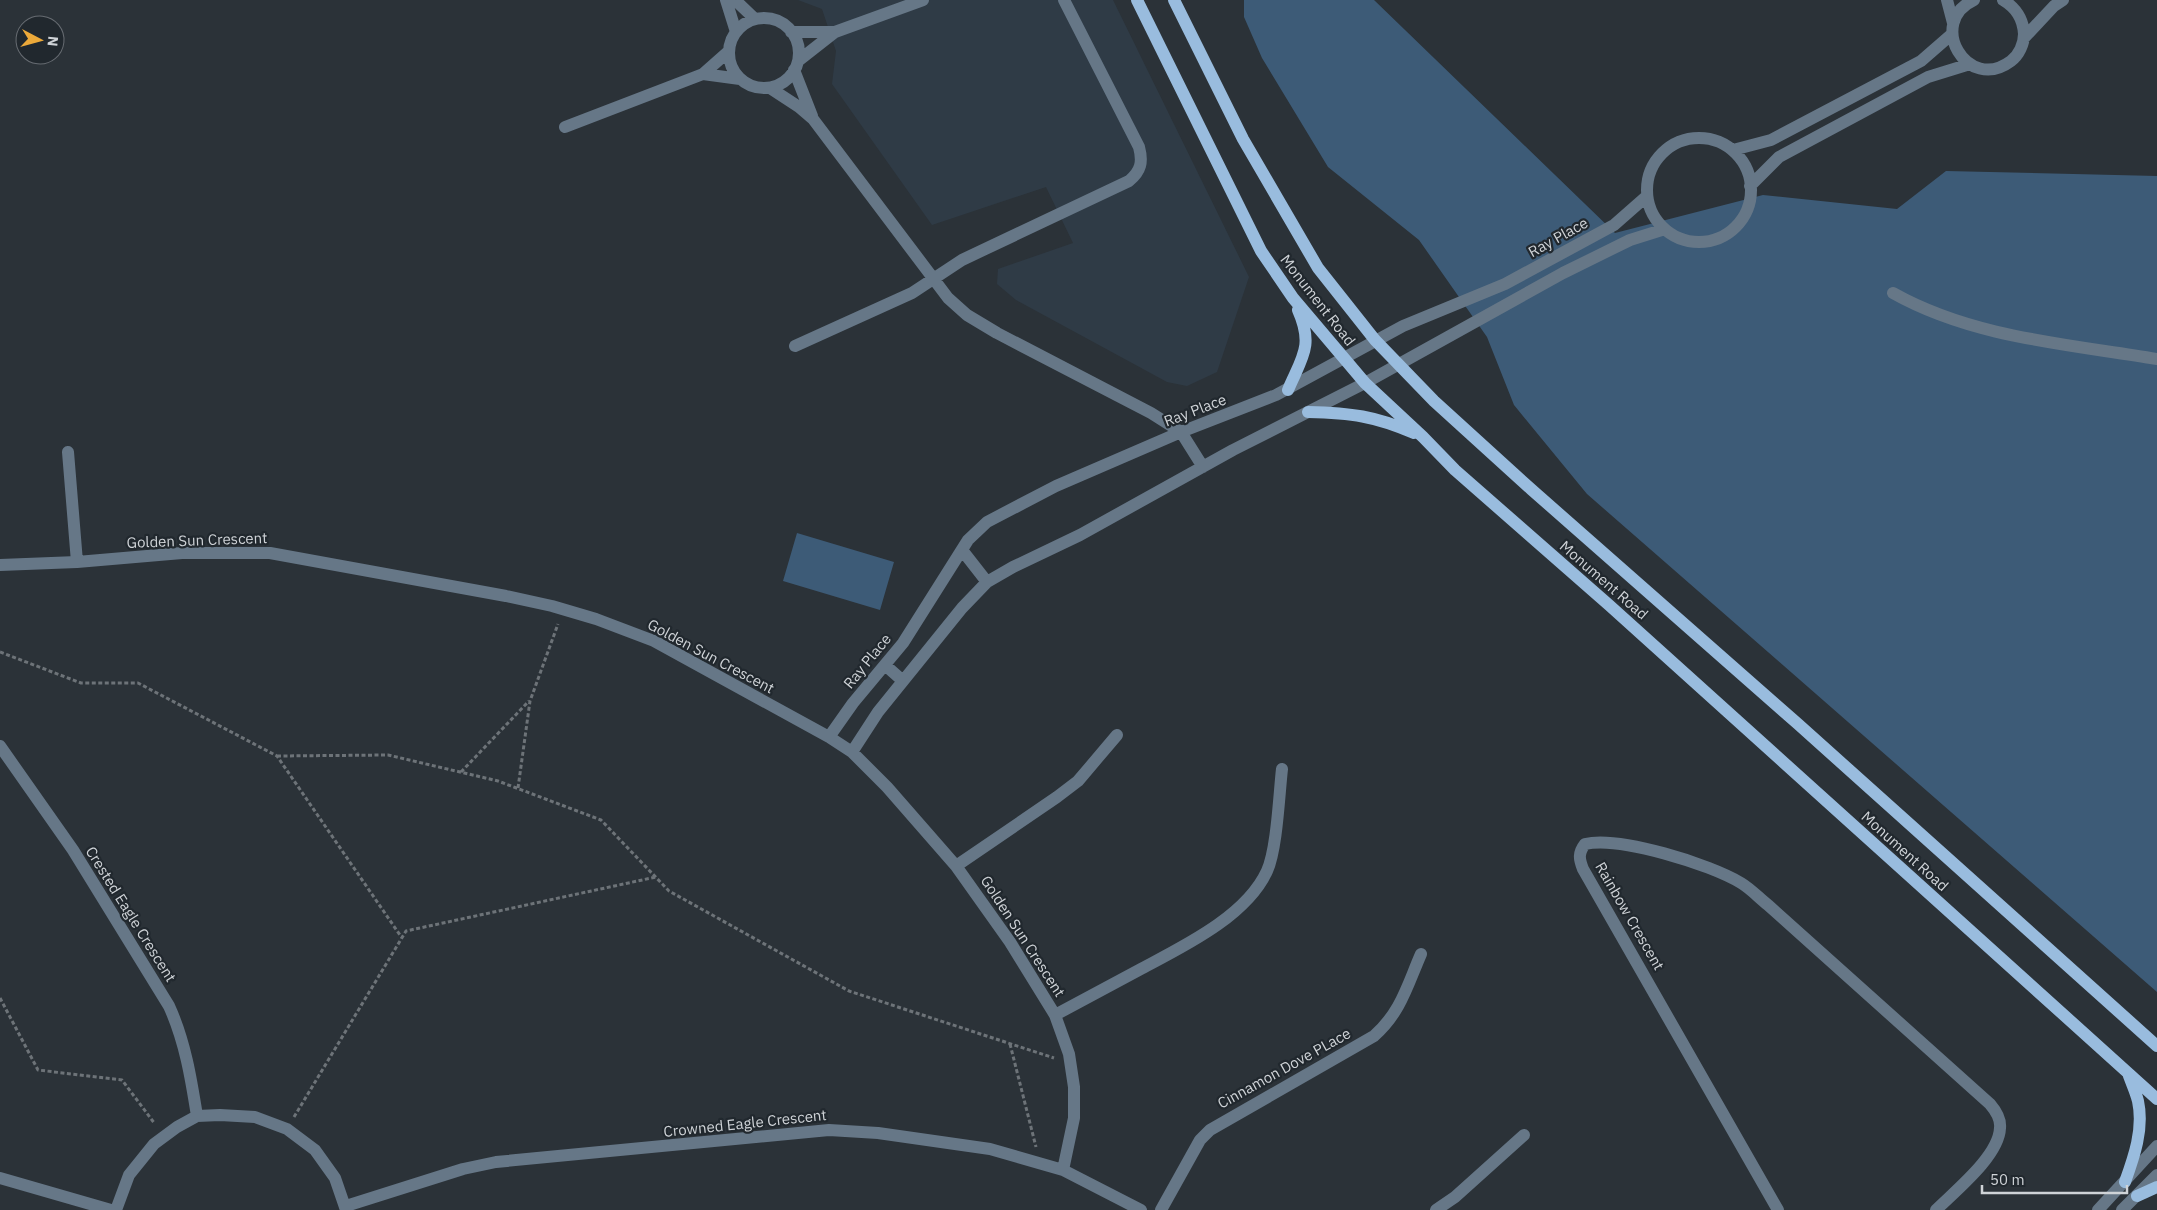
<svg xmlns="http://www.w3.org/2000/svg" width="2157" height="1210" viewBox="0 0 2157 1210" font-family="'IBM Plex Sans',sans-serif">
  <style>
    .built { fill: #2f3b46 }
    .grass { fill: #3d5b77 }
    .lines { fill: none; stroke-linecap: round; stroke-linejoin: round }
    .path { stroke: #6d7378; stroke-width: 3; stroke-dasharray: 4 2.5; stroke-linecap: butt }
    .minor { stroke: #667787; stroke-width: 12 }
    .major { stroke: #99bcde; stroke-width: 12 }
    .labels { text-anchor: middle; dominant-baseline: central; stroke-width: 4.5; stroke-linejoin: round; paint-order: stroke }
    .street-label { font-size: 15px; fill: #cfd3d7; stroke: #21282e }
  </style>
  <rect width="100%" height="100%" fill="#2b3238"/>
  <path class="built" d="M798,0H1113L1249,277L1217,372L1187,386L1167,382L1016,300L997,284L998,269L1073,243L1046,187L932,225L832,84L836,51L822,9Z"/>
  <path class="grass" d="M1244,0H1374L1615,233L1763,195L1897,209L1946,171L2157,176V992L1587,494L1514,405L1487,337L1419,240L1328,167L1262,58L1244,17Z
    M797,533L894,562L880,610L783,581Z"/>
  <g class="lines">
    <path class="path" d="M0,652L81,683H138L277,756L402,938
      M277,756L388,755L498,781L601,820L669,891L849,991L1054,1058
      M461,772L529,701
      M518,788L530,701L558,624
      M0,998L38,1070L122,1080L155,1124
      M1010,1044L1036,1147
      M294,1117L406,931L656,877"/>
    <path class="minor" d="M726,0L736,32
      M735,0L755,19
      M1947,0L1953,23
      M1974,0C1926,22 1967,94 2011,61C2019,55 2024,44 2024,34C2023,18 2016,8 2003,0
      M729 53a35 35 0 1 1 70 0a35 35 0 1 1-70 0Z
      M791,32H835
      M2024,38L2054,6L2063,0
      M798,61L835,32L923,0
      M794,70L812,116
      M703,74L740,79
      M770,88L799,107L813,119L948,298L967,315L997,333L1151,413L1181,432L1203,467
      M565,127L703,74L729,51
      M1647 190a52 52 0 1 1 104 0a52 52 0 1 1-104 0Z
      M1733,150L1771,140L1921,61L1952,34
      M1750,186L1779,157L1928,77L1970,64
      M1893,293C1973,338 2068,344 2157,359
      M795,346L912,293L962,260L1129,181C1141,171 1143,162 1139,147L1064,0
      M68,452L77,562
      M962,550L987,582
      M0,565L77,562L182,553H270L506,596L552,606L596,619L654,641L829,737L852,752L887,787L956,866L1010,942L1055,1015L1069,1054L1074,1087V1118L1063,1170
      M885,665L903,681
      M829,737L853,703L903,643L968,540L987,522L1056,486L1181,432L1276,395L1403,326L1505,284L1614,225L1647,196
      M0,746L73,850L169,1006C185,1041 191,1078 197,1116
      M852,752L878,712L962,608L987,582L1013,567L1080,535L1233,450L1365,383L1563,273L1630,240L1665,229
      M956,866L1057,797L1078,781L1117,735
      M1055,1015C1083,1000 1111,985 1139,970C1182,947 1246,917 1267,871C1277,849 1279,795 1282,769
      M0,1178L111,1210
      M346,1206L463,1169L496,1162L829,1130L878,1133L990,1149L1063,1170L1141,1210
      M116,1210L129,1175L154,1144L177,1127L197,1116L220,1115L255,1117L287,1129L315,1150L335,1178L346,1210
      M1161,1210L1200,1140L1210,1130L1374,1036C1401,1012 1407,986 1421,954
      M1436,1210L1455,1197L1524,1135
      M1778,1210L1583,869C1579,859 1578,853 1585,844C1619,836 1710,864 1741,883C1751,889 1759,898 1768,905L1990,1104C1996,1111 2001,1119 2000,1128C1999,1156 1955,1191 1936,1210
      M2098,1210L2157,1146
      M2122,1210L2157,1175"/>
    <path class="major" d="M1137,0L1261,251L1293,298L1365,383L1423,437L1455,470L1609,605L2157,1099
      M1174,0L1243,139L1318,268L1375,340L1434,401L1532,490L1798,724L2157,1046
      M1288,390C1302,357 1314,346 1298,310
      M1308,412C1351,413 1375,416 1414,433
      M2125,1182C2134,1157 2144,1129 2138,1101C2136,1093 2132,1084 2129,1076
      M2137,1196L2157,1187"/>
  </g>
  <g class="labels">
    <g class="street-label">
      <text transform="translate(1558 237) rotate(-29)">Ray Place</text>
      <text transform="translate(1318 300) rotate(52)">Monument Road</text>
      <text transform="translate(1195 410) rotate(-21)">Ray Place</text>
      <text transform="translate(197 540) rotate(-2)">Golden Sun Crescent</text>
      <text transform="translate(1604 580) rotate(41)">Monument Road</text>
      <text transform="translate(711 656) rotate(28)">Golden Sun Crescent</text>
      <text transform="translate(867 661) rotate(-51)">Ray Place</text>
      <text transform="translate(1905 851) rotate(42)">Monument Road</text>
      <text transform="translate(131 914) rotate(58)">Crested Eagle Crescent</text>
      <text transform="translate(1630 916) rotate(60)">Rainbow Crescent</text>
      <text transform="translate(1023 936) rotate(57)">Golden Sun Crescent</text>
      <text transform="translate(1284 1068) rotate(-29)">Cinnamon Dove PLace</text>
      <text transform="translate(745 1123) rotate(-6)">Crowned Eagle Crescent</text>
    </g>
  </g>
  <g transform="translate(40 40) rotate(96)"><circle r="24" fill="#21282e" stroke="#676c72"/>
  <path d="M0-4L9 19L0 12L-9 19Z" fill="#eca93a"/>
  <text y="-8" font-size="14" font-weight="bold" text-anchor="middle" fill="#cfd3d7">N</text>
  </g>
  <path d="M1982 1185v8h145v-8" fill="none" stroke="#cfd3d7" stroke-width="2.5"/>
  <text x="1990" y="1185" font-size="15" fill="#cfd3d7" stroke="#21282e" stroke-width="4" paint-order="stroke">50 m</text>
</svg>
